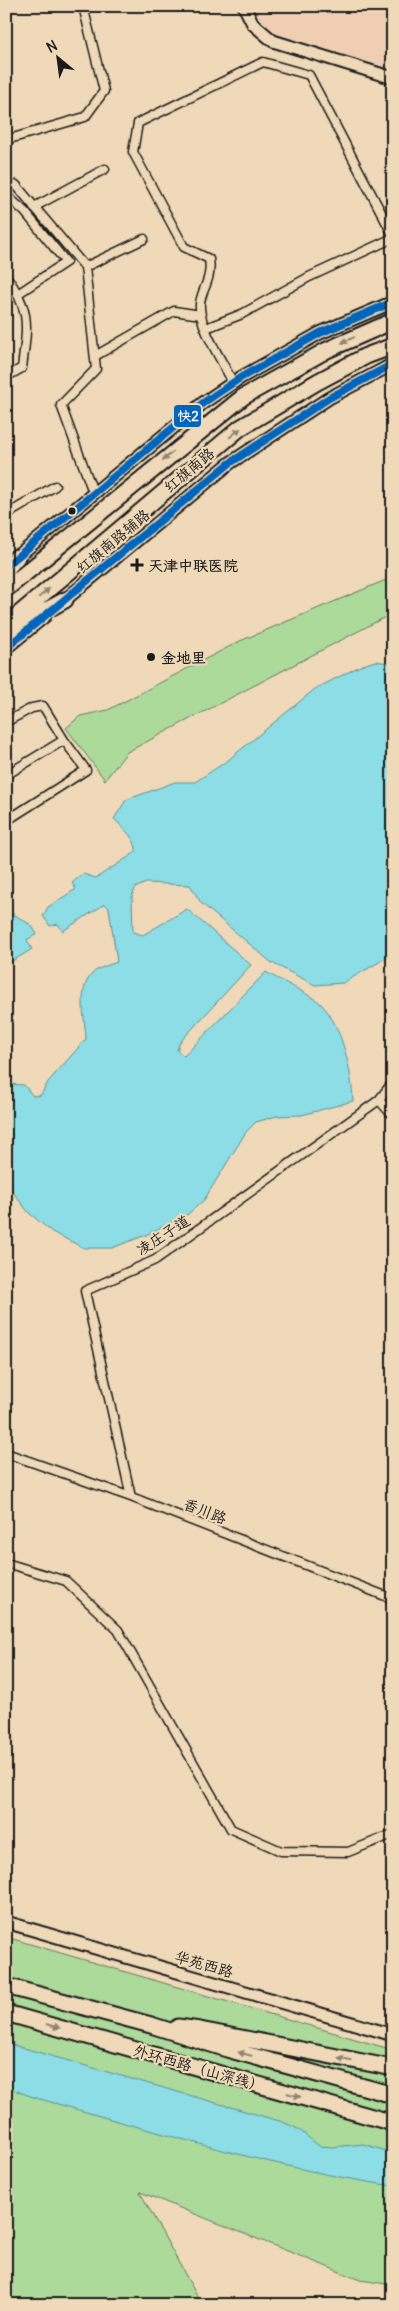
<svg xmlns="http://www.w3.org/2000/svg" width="399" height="2311" viewBox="0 0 399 2311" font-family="Delius,'LXGW WenKai TC',sans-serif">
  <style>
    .built { fill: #efceb4 }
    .green { fill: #abda9a; stroke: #647b5b }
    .water { fill: #8cdde6; stroke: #5f9095 }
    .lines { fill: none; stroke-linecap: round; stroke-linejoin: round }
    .street-casing { stroke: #1c1c1c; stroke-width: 11 }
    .secondary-casing { stroke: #1c1c1c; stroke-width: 15 }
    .highway-casing { stroke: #1c1c1c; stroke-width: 19 }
    .street { stroke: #efd9b8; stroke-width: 8 }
    .secondary { stroke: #efd9b8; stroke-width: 11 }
    .highway { stroke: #efd9b8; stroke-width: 15 }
    .bus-1-casing { stroke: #efd9b8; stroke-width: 11 }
    .bus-1 { stroke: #0065bd; stroke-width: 8 }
    .oneway { fill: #908472 }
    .bus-dot { fill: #1c1c1c; stroke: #efd9b8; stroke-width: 2 }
    .labels { text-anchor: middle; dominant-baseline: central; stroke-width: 4.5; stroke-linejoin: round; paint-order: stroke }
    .street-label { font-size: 15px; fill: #1c1c1c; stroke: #efd9b8 }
    .poi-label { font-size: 15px; font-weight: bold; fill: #1c1c1c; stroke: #efd9b8; text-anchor: start }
    .line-badge { stroke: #efd9b8; stroke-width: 2 }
    .badge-label { font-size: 14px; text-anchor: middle; font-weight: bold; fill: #fff }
  </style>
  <rect width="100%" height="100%" fill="#efd9b8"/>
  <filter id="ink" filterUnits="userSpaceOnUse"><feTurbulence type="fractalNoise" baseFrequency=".02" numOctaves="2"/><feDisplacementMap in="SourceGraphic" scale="10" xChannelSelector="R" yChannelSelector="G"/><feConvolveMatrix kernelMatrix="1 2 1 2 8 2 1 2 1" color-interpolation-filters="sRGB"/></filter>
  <g filter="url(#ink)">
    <path class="built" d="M251,6H393V72L280,36L271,30L254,13Z"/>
    <path class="green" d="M393,577V613L127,752L105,780L66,728L80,716L108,710L240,641Z
      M6,1937L393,2050V2285L360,2280L140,2192L202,2305H6Z"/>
    <path class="water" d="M375,661L389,663L393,666V954L343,983L315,985L272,963L201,903L190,885L146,883L135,888L132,897L133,932L143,935L187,909L251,965L180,1042L177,1050L184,1056L266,972C279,980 311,995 320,1003C342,1024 352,1072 353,1101L302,1115L277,1116L256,1122L246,1132L204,1200L188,1214L146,1235L112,1248H84L52,1232L29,1213L6,1183V1084L24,1085L33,1096L41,1095L48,1082L86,1039C85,1020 77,989 92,974C97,968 109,965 117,962L109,908L105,904L63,931L58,924L50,926L43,916L48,907L76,889L72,883L83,874L96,878L136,852C137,839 122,827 114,819L126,800L175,782H195L227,761L315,689L360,666Z
      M10,912L31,925L37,934L27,940L32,949L6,965V913Z
      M6,2043L283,2122L298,2129L319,2146L332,2147L363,2144L393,2153V2186C271,2168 151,2130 33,2097L6,2087Z"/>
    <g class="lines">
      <g class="street-casing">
        <path id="street" d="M6,140L85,117L104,91L83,6
          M16,185L85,267L96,369L61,405L93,492
          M6,195L25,212L66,262L19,293
          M34,207L105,169
          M85,267L144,239
          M6,276C32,311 27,327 22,368L6,377
          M206,328L242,314L309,277L393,238
          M95,356L174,311L201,315
          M233,383C223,362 201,330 200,308C198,293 213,282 209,259L184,247L133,152L138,123L263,62L309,75L393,235
          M6,515L55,486
          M6,722L32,708L43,706L64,740L6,775
          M6,821L86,770L64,740
          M379,1100L393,1116
          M6,1453L131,1497L393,1599
          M131,1497L85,1291L155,1260L379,1100L393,1082
          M6,1563L66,1581L118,1630L231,1829L281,1851L348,1852L393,1834"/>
      </g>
      <g class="secondary-casing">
        <path id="secondary" d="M244,6L253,24L273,41L393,78
          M12,561L203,403L240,378L320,333L393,302
          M60,604L230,463L329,398L393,364
          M6,648L45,616
          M6,1922L393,2035"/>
      </g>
      <g class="highway-casing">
        <path id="highway" d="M6,570L17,557
          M6,589L243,397L327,350L393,321
          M6,625L240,428L317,382L366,356L393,346
          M12,629L65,600
          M6,1986L151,2025L227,2049L393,2095
          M6,2013L393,2123
          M178,2027L200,2030L393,2068"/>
      </g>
      <use href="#street" class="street"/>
      <use href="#secondary" class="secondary"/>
      <use href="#highway" class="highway"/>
      <g class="bus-1-casing">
        <path id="bus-1" d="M6,566L203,403L240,378L320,333L393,302
          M6,648L230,463L329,398L393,364"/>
      </g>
      <use href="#bus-1" class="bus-1"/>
    </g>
    <defs><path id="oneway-solid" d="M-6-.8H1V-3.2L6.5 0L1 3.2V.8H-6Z" transform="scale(1.25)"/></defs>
    <g class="oneway">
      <use href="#oneway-solid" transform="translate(348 340) rotate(155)"/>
      <use href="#oneway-solid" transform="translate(235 433) rotate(-39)"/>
      <use href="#oneway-solid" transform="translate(168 456) rotate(141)"/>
      <use href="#oneway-solid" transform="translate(44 593) rotate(-40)"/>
      <use href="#oneway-solid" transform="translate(53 2026) rotate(16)"/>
      <use href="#oneway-solid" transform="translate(245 2054) rotate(-165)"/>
      <use href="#oneway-solid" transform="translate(345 2060) rotate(-170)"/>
      <use href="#oneway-solid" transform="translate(294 2095) rotate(16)"/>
    </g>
  </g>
  <g class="bus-dot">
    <circle cx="72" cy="511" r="4.5"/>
    <path d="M134.5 557.5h5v5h5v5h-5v5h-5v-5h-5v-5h5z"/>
    <circle cx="151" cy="657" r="5"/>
  </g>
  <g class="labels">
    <g class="street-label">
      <text transform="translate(189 470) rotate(-40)">红旗南路</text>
      <text transform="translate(113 541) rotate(-40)">红旗南路辅路</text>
      <text transform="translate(163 1235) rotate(-33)">凌庄子道</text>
      <text transform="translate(205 1511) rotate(21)">香川路</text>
      <text transform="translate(204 1964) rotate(16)">华苑西路</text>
      <text transform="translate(199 2068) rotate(16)">外环西路（山深线）</text>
    </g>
    <g class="poi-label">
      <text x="148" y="565">天津中联医院</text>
      <text x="161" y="657">金地里</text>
    </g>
  </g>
  <rect class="line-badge" x="173" y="404" width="29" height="24" rx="5" fill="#0065bd"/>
  <g class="badge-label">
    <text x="188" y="421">快2</text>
  </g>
  <rect width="399" height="2311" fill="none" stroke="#efd9b8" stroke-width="25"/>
  <rect x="12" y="12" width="374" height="2286" fill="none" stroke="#1c1c1c" stroke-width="2" filter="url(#ink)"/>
  <g transform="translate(58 58) rotate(331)" stroke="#efd9b8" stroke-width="4" paint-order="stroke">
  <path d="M0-4L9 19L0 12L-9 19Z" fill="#1c1c1c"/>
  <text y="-8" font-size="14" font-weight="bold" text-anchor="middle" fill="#1c1c1c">N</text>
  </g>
</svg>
